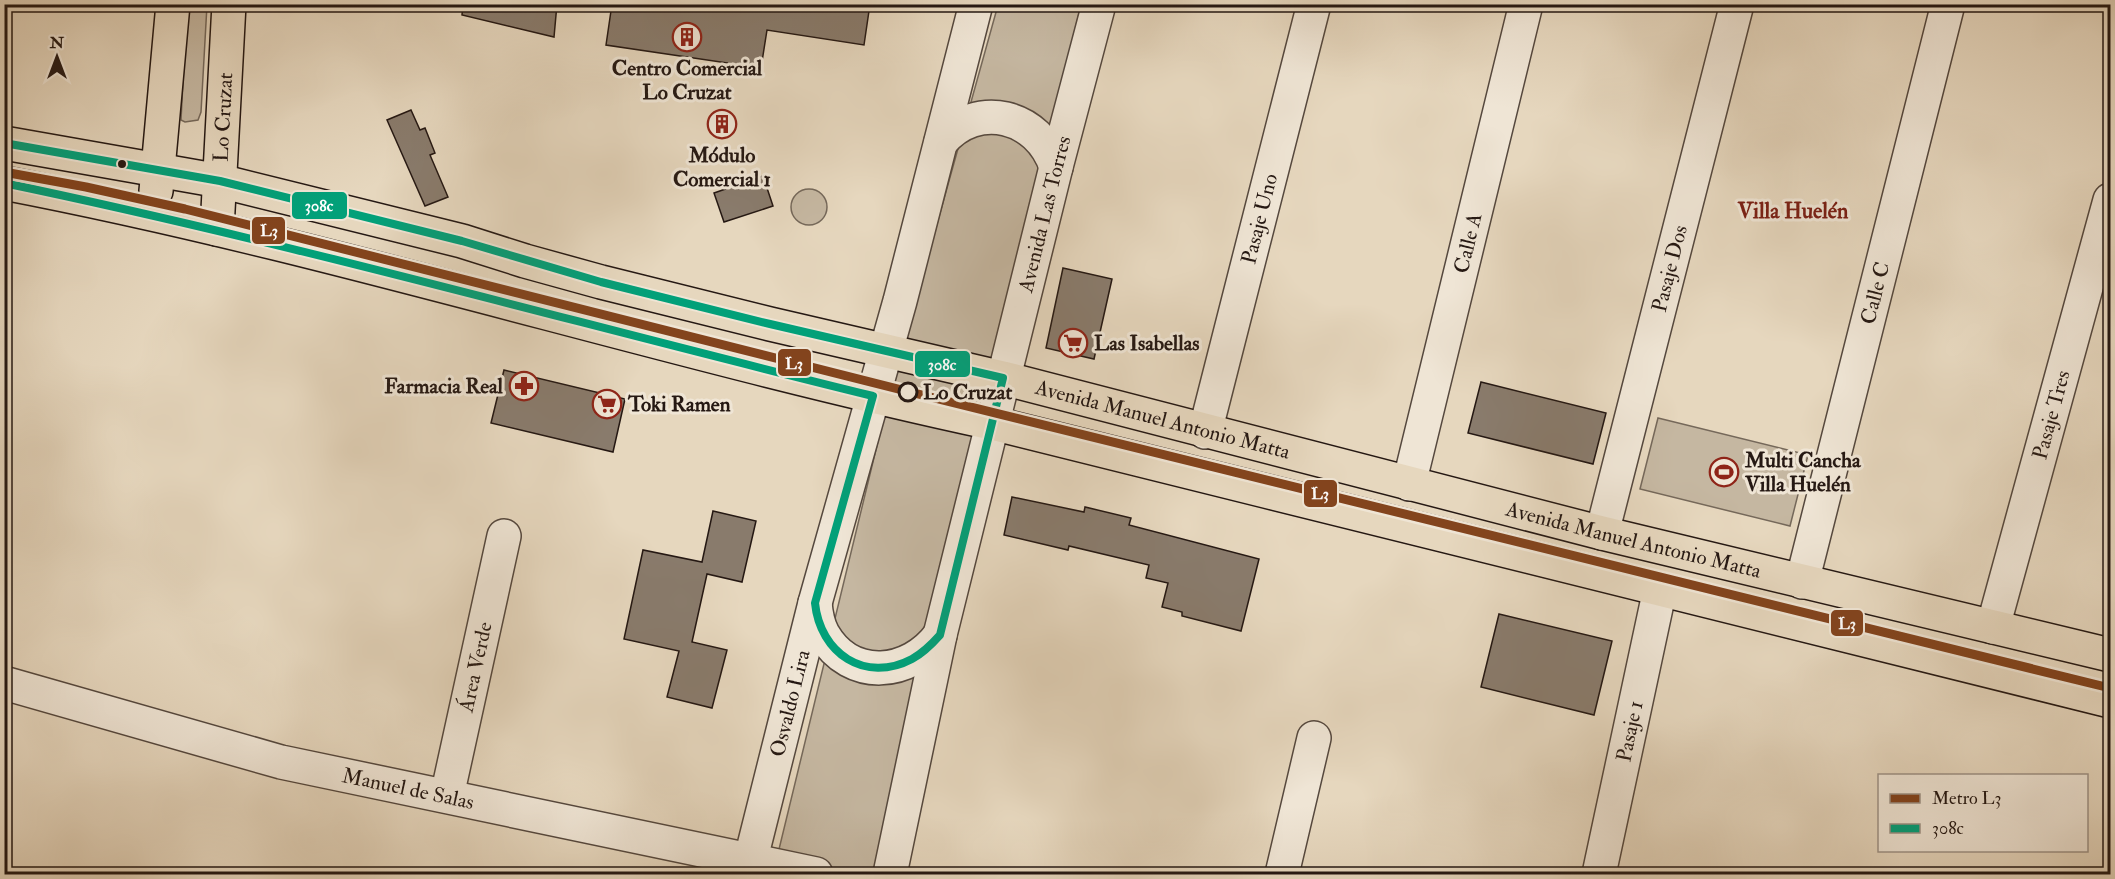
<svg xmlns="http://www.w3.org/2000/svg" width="2115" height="879" viewBox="0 0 2115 879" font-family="'IM FELL Double Pica',serif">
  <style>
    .green { fill: #c5b7a1; stroke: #75685a; stroke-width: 1.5 }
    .building { fill: #897b6c; stroke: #251813; stroke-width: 1.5 }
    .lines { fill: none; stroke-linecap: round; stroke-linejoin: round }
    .minor-casing { stroke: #55483e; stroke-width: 36 }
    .major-casing { stroke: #251813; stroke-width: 36 }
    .minor { stroke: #efe5d5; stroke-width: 33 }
    .major { stroke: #e6d7be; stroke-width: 33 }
    .bus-1-casing { stroke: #efe5d5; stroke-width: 12 }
    .bus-1 { stroke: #02a079; stroke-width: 8 }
    .metro-1-casing { stroke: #efe5d5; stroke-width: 14 }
    .metro-1 { stroke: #83441d; stroke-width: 9 }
    .bus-dot { fill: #251813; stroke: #efe5d5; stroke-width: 2 }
    .stop-dot { fill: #efe5d5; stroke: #251813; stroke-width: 3 }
    .labels { text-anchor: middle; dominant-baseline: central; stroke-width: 6; stroke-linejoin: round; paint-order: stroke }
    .poi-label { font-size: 21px; font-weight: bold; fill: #251813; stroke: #efe5d5; text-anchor: start }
    .street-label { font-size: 21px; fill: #251813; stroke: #efe5d5 }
    .stop-label { font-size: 21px; font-weight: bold; fill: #251813; stroke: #efe5d5; text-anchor: start }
    .neighbourhood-label { font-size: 22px; font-weight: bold; fill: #7a1f14; stroke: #efe5d5 }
    .line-badge { stroke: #efe5d5; stroke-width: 2 }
    .badge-label { font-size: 16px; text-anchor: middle; font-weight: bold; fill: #fff }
  </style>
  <rect width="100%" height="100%" fill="#e6d7be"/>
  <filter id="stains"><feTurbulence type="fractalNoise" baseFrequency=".00333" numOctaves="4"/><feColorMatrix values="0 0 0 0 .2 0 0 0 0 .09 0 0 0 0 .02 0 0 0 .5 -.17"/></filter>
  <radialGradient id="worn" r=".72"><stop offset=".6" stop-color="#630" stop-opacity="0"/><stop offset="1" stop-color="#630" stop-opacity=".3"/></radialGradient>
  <path class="green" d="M187,5H207L201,112L198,120L185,122L181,120Z
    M998,5H1081L979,425L874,874H773L888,400Z
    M791 207a18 18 0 1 1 36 0a18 18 0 1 1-36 0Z
    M1658,418L1808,455L1790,526L1640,489Z"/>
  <path class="building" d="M463,4H557L554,37L462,15Z
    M612,4H870L864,45L767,30L761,68L606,45Z
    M411,110L420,130L425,128L435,153L430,155L448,197L425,206L387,120Z
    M763,176L773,206L724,222L714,193Z
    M1063,268L1112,279L1094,359L1046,348Z
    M504,370L625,399L613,452L491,423Z
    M1481,382L1606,413L1593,464L1468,433Z
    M1012,497L1084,512L1085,507L1131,518L1129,525L1259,559L1241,631L1182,616V612L1162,607L1168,583L1146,578L1149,565L1069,546L1068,550L1004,535Z
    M713,511L756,521L742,582L707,574L692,642L727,650L712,708L667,697L679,651L624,639L643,550L702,562Z
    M1499,614L1612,641L1594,715L1481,687Z"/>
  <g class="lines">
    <g class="minor-casing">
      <g id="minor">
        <path d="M941,142C977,99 1039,115 1056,167"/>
        <path id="s1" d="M1205,432L1314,4"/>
        <path id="s2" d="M1409,484L1526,4"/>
        <path id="s3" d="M1602,533L1737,4"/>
        <path id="s4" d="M1802,582L1948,4"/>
        <path d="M815,603C816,614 818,625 823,634C851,682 910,676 940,635"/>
        <path id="s5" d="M1993,627L2110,200"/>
        <path id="s6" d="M4,683L281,762L816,874"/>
        <path id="s7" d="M447,796L504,536"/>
        <path id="s8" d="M747,874L815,603L900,301L976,4"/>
        <path id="s9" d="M890,874L940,635L1056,167L1099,4"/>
        <path d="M1282,874L1314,738"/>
        <path id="s10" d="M1599,874L1660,589"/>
      </g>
    </g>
    <g class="major-casing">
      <g id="major">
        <path id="s11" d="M4,143L220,181L462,241L525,261L601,282L770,324L1003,378L1602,533L2110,655"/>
        <path d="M4,183C337,247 661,352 992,423L2110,701"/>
        <path d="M156,191L173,4"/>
        <path id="s12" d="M217,229L229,4"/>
      </g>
    </g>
    <use href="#minor" class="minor"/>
    <use href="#major" class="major"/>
    <g class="bus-1-casing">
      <path id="bus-1" d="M4,143L220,181L462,241L601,282L770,324L1003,378L940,635C932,644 923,653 912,659C865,684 820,653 815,603L873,396C583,325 297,244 4,183"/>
    </g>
    <use href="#bus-1" class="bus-1"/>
    <g class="metro-1-casing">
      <path id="metro-1" d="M4,172L86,187L185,209L910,392L2110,688"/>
    </g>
    <use href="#metro-1" class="metro-1"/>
  </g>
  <defs>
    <g id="building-ring" transform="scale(1.5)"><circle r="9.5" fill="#efe5d5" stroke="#8f2418" stroke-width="1.5"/><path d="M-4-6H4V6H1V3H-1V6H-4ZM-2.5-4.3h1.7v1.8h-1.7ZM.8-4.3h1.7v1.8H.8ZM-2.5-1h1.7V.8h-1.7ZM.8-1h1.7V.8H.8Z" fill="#8f2418"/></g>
    <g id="supermarket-ring" transform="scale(1.5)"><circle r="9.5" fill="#efe5d5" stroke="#8f2418" stroke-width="1.5"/><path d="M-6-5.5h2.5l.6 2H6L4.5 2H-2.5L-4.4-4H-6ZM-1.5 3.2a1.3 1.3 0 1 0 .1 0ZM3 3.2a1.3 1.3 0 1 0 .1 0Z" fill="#8f2418"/></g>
    <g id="pharmacy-ring" transform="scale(1.5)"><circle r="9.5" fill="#efe5d5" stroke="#8f2418" stroke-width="1.5"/><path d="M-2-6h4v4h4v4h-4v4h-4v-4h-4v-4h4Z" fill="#8f2418"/></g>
    <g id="stadium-ring" transform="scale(1.5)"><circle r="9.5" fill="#efe5d5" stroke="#8f2418" stroke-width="1.5"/><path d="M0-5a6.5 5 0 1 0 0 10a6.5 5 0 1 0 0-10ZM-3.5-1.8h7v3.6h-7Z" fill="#8f2418"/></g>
  </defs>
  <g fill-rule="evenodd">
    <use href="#building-ring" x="687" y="37"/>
    <use href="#building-ring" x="722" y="124"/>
    <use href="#supermarket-ring" x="1073" y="343"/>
    <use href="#pharmacy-ring" x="524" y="386"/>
    <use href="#supermarket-ring" x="607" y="404"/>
    <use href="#stadium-ring" x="1724" y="472"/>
  </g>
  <circle class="bus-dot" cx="122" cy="164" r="5"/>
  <circle class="stop-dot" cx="908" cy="392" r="9"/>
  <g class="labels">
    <g class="poi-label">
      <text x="687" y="68" text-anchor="middle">Centro Comercial<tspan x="687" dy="24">Lo Cruzat</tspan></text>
      <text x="722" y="155" text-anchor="middle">Módulo<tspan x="722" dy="24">Comercial 1</tspan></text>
      <text x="1094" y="343">Las Isabellas</text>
      <text x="503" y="386" text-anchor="end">Farmacia Real</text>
      <text x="628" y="404">Toki Ramen</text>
      <text x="1745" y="460">Multi Cancha<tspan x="1745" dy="24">Villa Huelén</tspan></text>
    </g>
    <g class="street-label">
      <text stroke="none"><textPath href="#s12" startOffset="112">Lo Cruzat</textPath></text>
      <text stroke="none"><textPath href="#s9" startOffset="678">Avenida Las Torres</textPath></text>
      <text stroke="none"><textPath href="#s1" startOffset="220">Pasaje Uno</textPath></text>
      <text stroke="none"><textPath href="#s2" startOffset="248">Calle A</textPath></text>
      <text stroke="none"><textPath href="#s3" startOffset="273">Pasaje Dos</textPath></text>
      <text stroke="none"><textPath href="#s4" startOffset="298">Calle C</textPath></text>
      <text stroke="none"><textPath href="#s5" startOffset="220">Pasaje Tres</textPath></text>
      <text stroke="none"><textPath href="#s11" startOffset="1192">Avenida Manuel Antonio Matta</textPath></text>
      <text stroke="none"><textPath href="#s11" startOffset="1678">Avenida Manuel Antonio Matta</textPath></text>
      <text stroke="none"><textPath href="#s7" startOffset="132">Área Verde</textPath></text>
      <text stroke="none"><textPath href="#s8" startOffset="176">Osvaldo Lira</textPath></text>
      <text stroke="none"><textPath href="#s10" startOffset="146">Pasaje 1</textPath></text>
      <text stroke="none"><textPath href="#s6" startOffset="418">Manuel de Salas</textPath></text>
    </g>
    <g class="stop-label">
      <text x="923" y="392">Lo Cruzat</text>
    </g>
    <g class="neighbourhood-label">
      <text x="1793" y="211">Villa Huelén</text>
    </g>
  </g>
  <g class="line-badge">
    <rect x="291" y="191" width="57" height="29" rx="6" fill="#02a079"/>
    <rect x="251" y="216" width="35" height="29" rx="6" fill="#83441d"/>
    <rect x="777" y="348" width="35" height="29" rx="6" fill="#83441d"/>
    <rect x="914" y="350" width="57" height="28" rx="6" fill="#02a079"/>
    <rect x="1303" y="479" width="35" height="29" rx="6" fill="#83441d"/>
    <rect x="1830" y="609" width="34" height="28" rx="6" fill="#83441d"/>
  </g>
  <g class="badge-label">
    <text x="319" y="211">308c</text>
    <text x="269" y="236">L3</text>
    <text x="794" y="369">L3</text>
    <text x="942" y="370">308c</text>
    <text x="1320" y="499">L3</text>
    <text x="1847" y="629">L3</text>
  </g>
  <rect width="2115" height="879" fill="none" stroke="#e6d7be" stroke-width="24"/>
  <rect x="6" y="6" width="2103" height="867" fill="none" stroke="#251813" stroke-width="3"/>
  <rect x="12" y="12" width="2091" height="855" fill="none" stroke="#251813" stroke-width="1.5"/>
  <rect x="1878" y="774" width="210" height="78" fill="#efe5d5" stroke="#9e9387" stroke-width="1.5"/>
  <rect x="1890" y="794" width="30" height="9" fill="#83441d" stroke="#9e9387" stroke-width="1.5"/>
  <text x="1932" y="804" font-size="18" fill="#251813">Metro L3</text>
  <rect x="1890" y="824" width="30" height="9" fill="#02a079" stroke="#9e9387" stroke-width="1.5"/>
  <text x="1932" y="834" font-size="18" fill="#251813">308c</text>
  <g transform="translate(57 57)" stroke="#efe5d5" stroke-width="4.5" paint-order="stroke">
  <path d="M0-4.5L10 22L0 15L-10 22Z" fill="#251813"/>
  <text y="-9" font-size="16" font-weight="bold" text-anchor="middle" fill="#251813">N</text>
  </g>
  <rect width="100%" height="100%" filter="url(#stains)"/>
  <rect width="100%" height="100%" fill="url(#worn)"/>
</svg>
